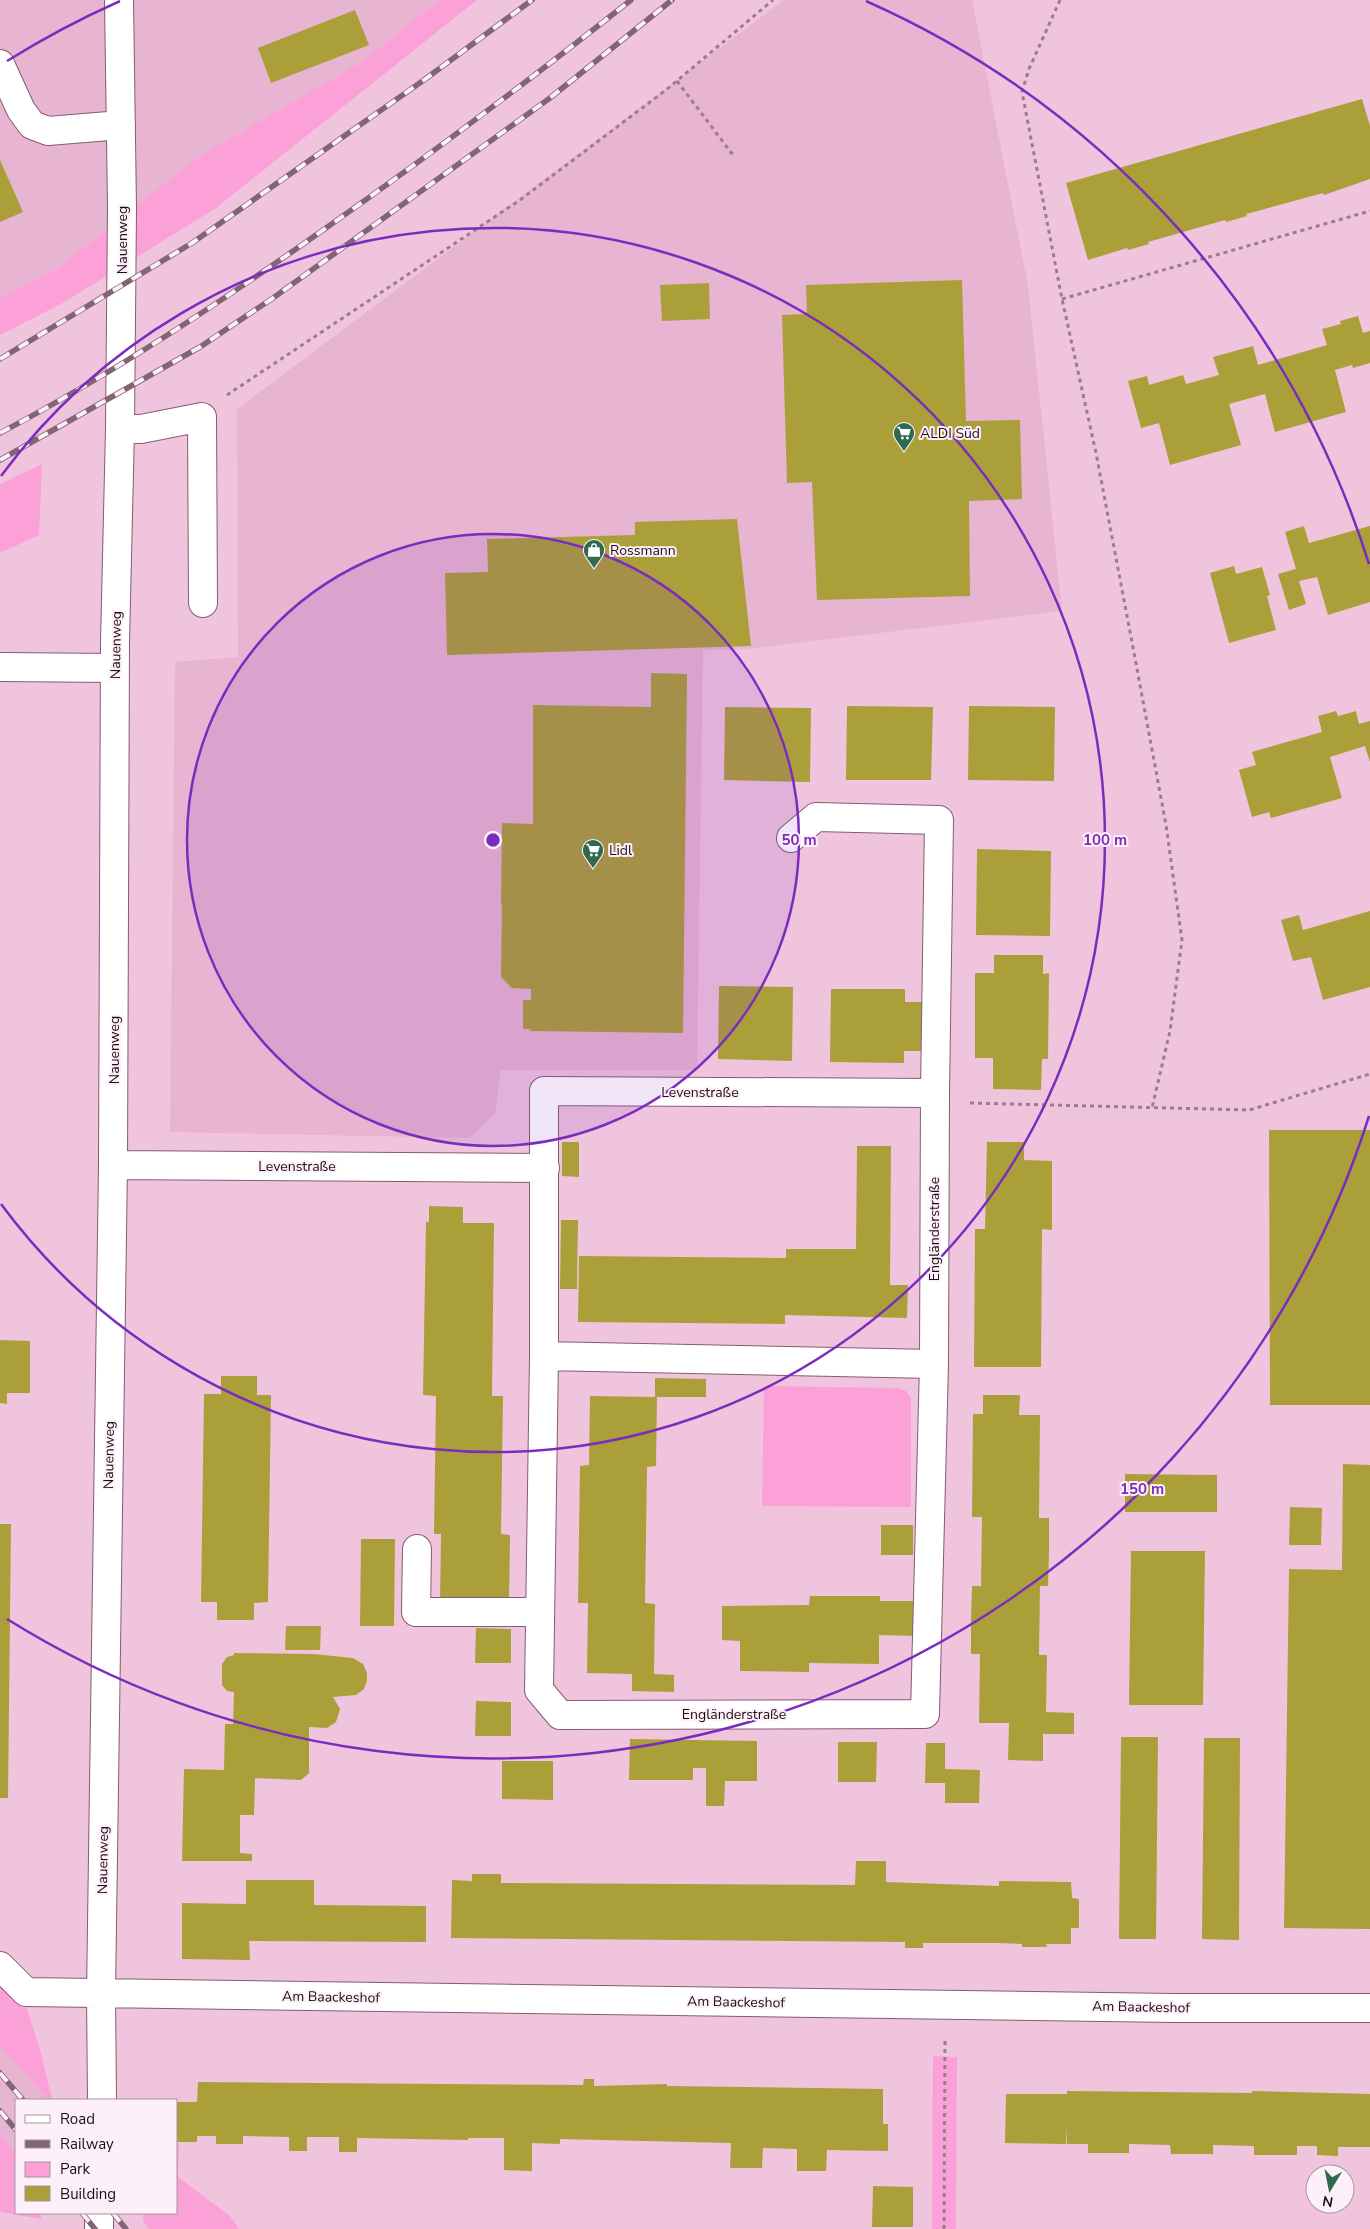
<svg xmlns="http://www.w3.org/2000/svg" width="1370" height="2229" viewBox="0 0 1370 2229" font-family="'Nunito Sans',sans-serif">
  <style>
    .built { fill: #e7b4d1 }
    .green { fill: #fca0d8 }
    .building { fill: #ab9f39 }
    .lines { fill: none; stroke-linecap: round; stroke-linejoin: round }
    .minor-casing { stroke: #835c73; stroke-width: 30 }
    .path { stroke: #9d7c8f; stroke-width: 3; stroke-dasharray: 4 4; stroke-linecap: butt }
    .minor { stroke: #fff; stroke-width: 28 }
    .rail-casing { stroke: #826475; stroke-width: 5.5 }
    .rail { stroke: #fef0f8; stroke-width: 4; stroke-dasharray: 11; stroke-linecap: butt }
    .ring { fill: none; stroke: #7b2cbf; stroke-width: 2.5 }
    .labels { text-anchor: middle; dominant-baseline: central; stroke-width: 4; stroke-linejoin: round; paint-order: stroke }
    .street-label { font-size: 14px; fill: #1c0d16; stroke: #fef0f8 }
    .poi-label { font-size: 14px; fill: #1c0d16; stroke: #fef0f8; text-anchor: start }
    .centre { fill: #7b2cbf; stroke: #fef0f8; stroke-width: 2.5 }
    .ring-label { font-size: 15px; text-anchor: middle; font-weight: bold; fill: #7b2cbf; stroke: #fef0f8; stroke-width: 4; stroke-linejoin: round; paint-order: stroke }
  </style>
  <rect width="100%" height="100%" fill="#f1c4de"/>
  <path class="built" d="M0,0H439L361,62L197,158L61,266L0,298Z
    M784,0H972L1028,286L1062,611L747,649L703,650L697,1070H501L495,1113L470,1138L170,1132L175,662L238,657L237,409Z
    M0,2045L48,2100H16V2152L0,2134Z"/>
  <path class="green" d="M439,0H477L216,208L61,304L0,335V298L61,266L197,158L361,62Z
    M42,464L39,535L0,553V484Z
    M764,1386L898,1388L906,1391L911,1398V1507L762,1506Z
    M0,1982L27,2009L42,2056L52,2100H48L0,2045Z
    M933,2056L957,2057L956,2229H932Z
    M0,2134L16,2152V2213H41V2219L0,2212Z
    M176,2143L179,2144L178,2177L230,2216L239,2229H149L143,2221V2213H176Z"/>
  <path class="building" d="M355,10L369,45L271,83L258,48Z
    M1362,99L1370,126V179L1324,195L1323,193L1246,214L1247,216L1226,222L1225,220L1148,242L1149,244L1128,250L1127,248L1088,260L1066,183Z
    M0,160L23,212L0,222Z
    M962,280L966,421L1020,420L1022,499L969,501L970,596L817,600L812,482L787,483L782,315L807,314L806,285Z
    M709,283L710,319L662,321L660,285Z
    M1358,316L1363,333L1370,331V363L1353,368L1352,365L1335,370L1346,412L1275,432L1265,394L1229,404L1241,445L1170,465L1159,423L1141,428L1128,381L1147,376L1149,385L1183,375L1186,384L1219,375L1213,357L1253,346L1258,365L1327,345L1322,329L1341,324L1340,321Z
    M737,519L751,646L447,655L445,573L488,572L487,539L635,535V522Z
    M1304,526L1309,543L1370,526V602L1328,615L1317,577L1299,581L1306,604L1289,610L1278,574L1296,569L1285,532Z
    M1234,566L1236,574L1262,567L1270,595L1267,596L1276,630L1229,643L1210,573Z
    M651,673L687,674V677L683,1033L530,1031L531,1029H523V1000H531V989L512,988L501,977L502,905H501L502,823L533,824V705L651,707Z
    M847,706L933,707L931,780H846Z
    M969,706L1055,707L1054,781L968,780Z
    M725,707L811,708L810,782L724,780Z
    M1336,711L1338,716L1356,711L1359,724L1370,721V762L1365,746L1330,757L1342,798L1271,818L1269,812L1252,817L1239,770L1256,765L1252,752L1322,732L1318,716Z
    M977,849L1051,851L1050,936L976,935Z
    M1370,911V987L1323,1000L1311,957L1293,961L1281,920L1299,915L1303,930Z
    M994,955H1043V974L1049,973L1048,1059H1042L1041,1090L993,1089V1058H975V973H994Z
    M719,986L793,987L792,1061L718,1059Z
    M831,989H905V1002H923V1051H904V1063L830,1062Z
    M1269,1130H1370V1405H1270Z
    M562,1142H579V1177L562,1176Z
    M987,1142H1024V1160L1052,1161V1230L1042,1229L1041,1367H974L975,1229H985Z
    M857,1146H891L890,1285H908L907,1318L785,1315V1324L578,1322L579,1256L786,1258V1249H856Z
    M429,1206L463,1207V1223H494L492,1396H503L501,1534L510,1535L509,1604L440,1603L441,1534H434L436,1396L423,1395L426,1222H429Z
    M561,1220H578L577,1289H560Z
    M0,1340L30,1341V1393H7V1404L0,1403Z
    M221,1376H257V1395H271L268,1602L254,1603V1620H217V1602H201L204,1394H221Z
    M655,1378L706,1379V1397H657L656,1466L647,1467L645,1603L655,1604L654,1674L674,1675V1692L632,1691V1674L587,1673L588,1603H578L580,1466L589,1465L590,1396L655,1397Z
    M983,1395H1020L1019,1415H1040L1039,1518H1049V1552L1048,1586H1040L1039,1655H1047L1046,1712L1074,1713V1734H1043V1761L1008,1760L1009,1723H979L980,1654H971V1620L972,1586H981L982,1517H972L973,1414H983Z
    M1343,1464L1370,1465V1929L1284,1928L1289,1569L1342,1570Z
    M1125,1474L1217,1475V1512H1125Z
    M1290,1507L1322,1508L1321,1545H1289Z
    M0,1524H11L8,1798H0Z
    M881,1525H913V1555H881Z
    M361,1539H395L394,1626H360Z
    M1131,1551H1205L1203,1705H1129Z
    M810,1596H880V1601H916V1636L879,1635V1664L809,1663V1672L740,1671V1641L722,1640V1606L809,1605Z
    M286,1626H321L320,1650H285Z
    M476,1628L511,1629V1663H475Z
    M234,1653L313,1654L353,1658L363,1664L367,1673V1681L364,1689L356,1695L333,1697L340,1709L336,1722L327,1728L309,1727V1773L301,1780L255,1778L254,1815H240V1853L252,1854V1861H182L184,1769L224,1770L225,1724H233L234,1692L227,1691L222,1685V1664L227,1657L234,1655Z
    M476,1701L511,1702V1736H475Z
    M1121,1737H1158L1156,1939H1119Z
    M1204,1738H1240L1239,1940L1202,1939Z
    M630,1739L757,1741V1781H725L724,1806H706V1768H693V1780H629Z
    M838,1742H877L876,1782H838Z
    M926,1743H945V1769L980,1770L979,1803H945V1783H925Z
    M502,1761H553V1800L502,1799Z
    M856,1861H886V1882L999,1886V1881L1071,1882L1072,1898L1079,1899V1928H1071V1944H1046L1047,1947H1022V1944L998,1943H923V1948H905V1942L451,1938L452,1880L472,1881V1874H501V1883L855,1885Z
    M246,1880H314V1905L426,1906V1942L249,1941L250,1960L182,1959V1903L246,1904Z
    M584,2079H594V2086L667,2084V2086L883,2089V2124H888V2151L827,2150L826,2171H797V2149L763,2148L762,2168H730L731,2143L560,2139V2144L532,2143V2171L504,2170V2138H468V2140L357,2138V2152H339V2137H307V2151H289V2137L243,2136V2144H216V2136H197V2142H176V2102H197L198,2082L583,2085Z
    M1067,2091L1252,2093V2091L1370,2094V2147H1338V2156L1317,2155V2146H1297V2155H1254V2146L1213,2145V2154H1171L1170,2145L1129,2144V2153H1088V2144H1067V2126L1066,2144L1005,2143L1006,2094H1067Z
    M873,2186L913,2187V2227H872Z"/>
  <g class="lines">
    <g class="minor-casing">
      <path id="minor" d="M0,64L21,110L32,125L48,131L121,125
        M120,429H141L202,417L203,603
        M0,667L115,668
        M791,838L816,817L939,820L935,1093L544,1091V1356L539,1690L560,1715L925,1714L934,1364L935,1093
        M113,1165L545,1168
        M544,1356L934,1364
        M417,1549L416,1612H540
        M0,1966L26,1992L1174,2008H1370
        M102,2100L101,1994L113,1165L115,643L120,429L122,208L119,0
        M99,2229V2213"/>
    </g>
    <path class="path" d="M1060,0L1029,69L1022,92L1062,299L1096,453L1132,642L1166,825L1182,940L1170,1031L1152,1108
      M677,81L733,155
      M1062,299L1370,211
      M227,395L520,200L666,90L773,0
      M970,1103L1249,1110L1370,1074
      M944,2229L945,2040"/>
    <use href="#minor" class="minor"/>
    <g class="rail-casing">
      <path id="rail" d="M0,359L192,243L424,80L532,0
        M0,433C114,373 221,302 326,228C430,155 531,79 631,0
        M0,460L200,347L273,298L550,98L672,0
        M0,2073L23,2100
        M0,2111L16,2130
        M82,2213L95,2229
        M113,2213L126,2229"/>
    </g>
    <use href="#rail" class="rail"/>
  </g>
  <circle cx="493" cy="840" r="306" fill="#7b2cbf" fill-opacity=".12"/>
  <g class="ring">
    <circle cx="493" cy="840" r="306"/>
    <path d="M1 476A612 612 0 1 1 1 1204"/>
    <path d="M1369 1116A918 918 0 0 1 7 1619M7 61A918 918 0 0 1 120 1M866 1A918 918 0 0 1 1369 564"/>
  </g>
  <defs>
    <g id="supermarket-pin" transform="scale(1.125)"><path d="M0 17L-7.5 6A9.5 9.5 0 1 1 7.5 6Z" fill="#316950" stroke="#fef0f8"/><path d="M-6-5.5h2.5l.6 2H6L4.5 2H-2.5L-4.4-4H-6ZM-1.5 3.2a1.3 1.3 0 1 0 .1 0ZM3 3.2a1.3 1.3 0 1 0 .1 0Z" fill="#fff"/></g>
    <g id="shop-pin" transform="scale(1.125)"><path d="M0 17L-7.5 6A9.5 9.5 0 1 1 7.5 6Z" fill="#316950" stroke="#fef0f8"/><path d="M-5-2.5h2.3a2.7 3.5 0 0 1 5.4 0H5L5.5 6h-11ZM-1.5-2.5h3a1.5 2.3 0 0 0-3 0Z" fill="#fff"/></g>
  </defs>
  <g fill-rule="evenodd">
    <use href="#supermarket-pin" x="904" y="433"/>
    <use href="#shop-pin" x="594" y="550"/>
    <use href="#supermarket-pin" x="593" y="850"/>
  </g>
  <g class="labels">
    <g class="street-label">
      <text transform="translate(122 240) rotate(-90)">Nauenweg</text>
      <text transform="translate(116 645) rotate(-89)">Nauenweg</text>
      <text transform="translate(114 1050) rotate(-90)">Nauenweg</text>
      <text x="700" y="1092">Levenstraße</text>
      <text x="297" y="1166">Levenstraße</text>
      <text transform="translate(934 1229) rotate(-90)">Engländerstraße</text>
      <text transform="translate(109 1455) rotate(-89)">Nauenweg</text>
      <text x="734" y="1714">Engländerstraße</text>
      <text transform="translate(103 1860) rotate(-89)">Nauenweg</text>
      <text transform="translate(331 1997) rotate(1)">Am Baackeshof</text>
      <text transform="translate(736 2002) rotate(1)">Am Baackeshof</text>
      <text transform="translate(1141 2007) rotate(1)">Am Baackeshof</text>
    </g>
    <g class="poi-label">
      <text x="920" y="433">ALDI Süd</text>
      <text x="610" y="550">Rossmann</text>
      <text x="609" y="850">Lidl</text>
    </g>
  </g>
  <circle cx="493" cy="840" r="8" class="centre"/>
  <g class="ring-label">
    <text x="799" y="845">50 m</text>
    <text x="1105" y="845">100 m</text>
    <text x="1142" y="1494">150 m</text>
  </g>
  <rect x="15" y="2099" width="162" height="115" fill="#fef0f8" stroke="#a4959e"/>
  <rect x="25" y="2115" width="25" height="8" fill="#ffffff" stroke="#a4959e"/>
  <text x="60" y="2124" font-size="15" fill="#1c0d16">Road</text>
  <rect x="25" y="2140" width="25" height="8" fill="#826475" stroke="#a4959e"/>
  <text x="60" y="2149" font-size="15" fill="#1c0d16">Railway</text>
  <rect x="25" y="2162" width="25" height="15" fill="#fca0d8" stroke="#a4959e"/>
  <text x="60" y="2174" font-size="15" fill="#1c0d16">Park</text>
  <rect x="25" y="2186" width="25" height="15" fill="#ab9f39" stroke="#a4959e"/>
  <text x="60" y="2199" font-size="15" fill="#1c0d16">Building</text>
  <g transform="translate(1330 2189) rotate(190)"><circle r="24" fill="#fef0f8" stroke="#a4959e"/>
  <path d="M0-4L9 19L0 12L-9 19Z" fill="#316950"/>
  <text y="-8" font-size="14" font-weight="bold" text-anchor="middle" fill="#1c0d16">N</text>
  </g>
</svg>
